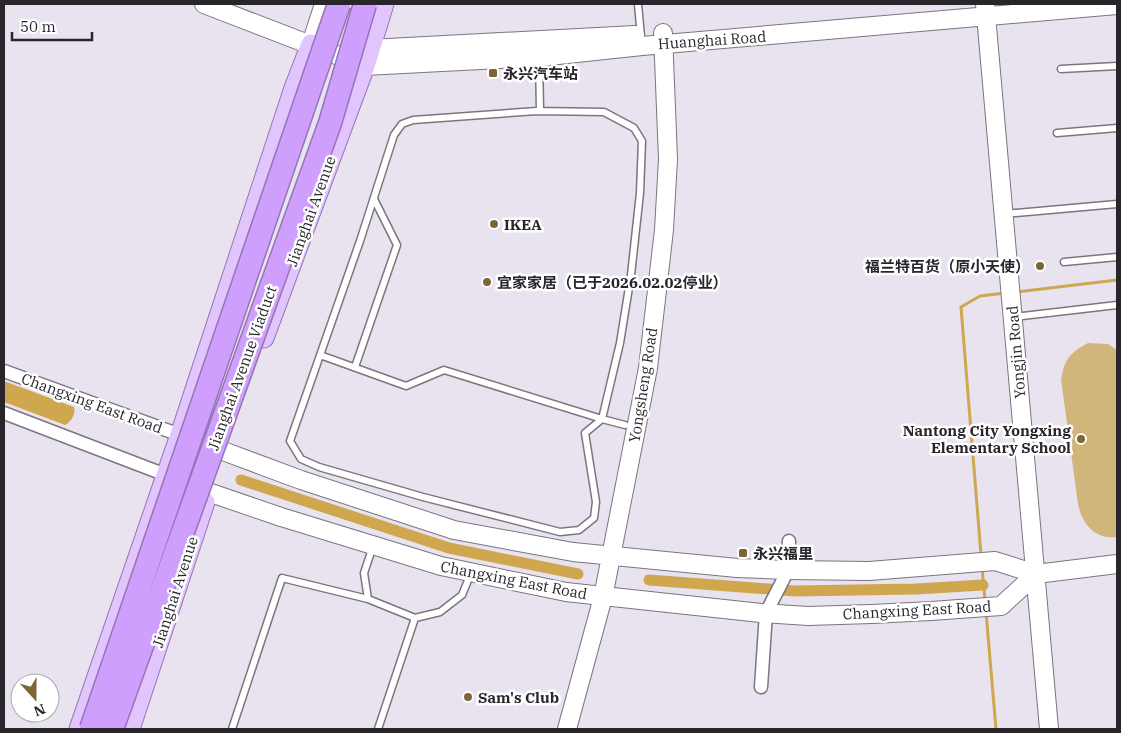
<svg xmlns="http://www.w3.org/2000/svg" width="1121" height="733" viewBox="0 0 1121 733" font-family="'IBM Plex Serif','Noto Sans SC',serif">
  <style>
    .green { fill: #d2b57a }
    .water { fill: #cfa74f }
    .lines { fill: none; stroke-linecap: round; stroke-linejoin: round }
    .stream { stroke: #cfa74f; stroke-width: 3 }
    .canal { stroke: #cfa74f; stroke-width: 11 }
    .lane-casing { stroke: #7b7581; stroke-width: 9 }
    .street-casing { stroke: #7b7581; stroke-width: 15 }
    .secondary-casing { stroke: #7b7581; stroke-width: 20 }
    .primary-casing { stroke: #9575b4; stroke-width: 21 }
    .lane { stroke: #fff; stroke-width: 6 }
    .street { stroke: #fff; stroke-width: 12 }
    .secondary { stroke: #fff; stroke-width: 18 }
    .primary { stroke: #e2c5fe; stroke-width: 19 }
    .highway-bridge-casing { stroke: #9575b4; stroke-width: 25; stroke-linecap: butt }
    .highway-bridge { stroke: #cf9ffd; stroke-width: 22 }
    .poi-dot { fill: #7c6636; stroke: #fff; stroke-width: 2 }
    .labels { text-anchor: middle; dominant-baseline: central; stroke-width: 5; stroke-linejoin: round; paint-order: stroke }
    .street-label { font-size: 15px; fill: #28262b; stroke: #fff }
    .poi-label { font-size: 15px; font-weight: bold; fill: #28262b; stroke: #fff; text-anchor: start }
  </style>
  <rect width="100%" height="100%" fill="#e9e3f0"/>
  <path class="green" d="M1088,343L1108,344L1117,350V537C1095,540 1082,524 1078,504L1061,379C1065,358 1069,354 1088,343Z"/>
  <path class="water" d="M4,381L74,407C76,414 71,422 65,425L4,402Z"/>
  <g class="lines">
    <path class="stream" d="M1016,292L1117,280
      M981,555L961,307L980,296L1005,293
      M982,567L985,600
      M986,612L996,729"/>
    <path class="canal" d="M241,480L449,548L578,574
      M649,580L795,591L916,589L983,585"/>
    <g class="lane-casing">
      <path id="lane" d="M638,4L641,37
        M539,57L540,111
        M1061,69L1117,66
        M1057,133L1117,128
        M1004,214L1117,204
        M1064,262L1117,257
        M1014,317L1117,305
        M320,355L406,386L444,370L602,419L620,343L631,275L640,193L642,141L634,128L604,112L537,111L413,120L402,124L394,135L360,241L290,441L301,459L319,467L423,497L560,532L579,530L594,518L596,502L585,433L602,419L625,425
        M355,367L397,245L374,199
        M373,546L364,573L368,599L415,618L440,612L462,595L471,573
        M232,729L282,578L368,599
        M378,729L415,618"/>
    </g>
    <g class="street-casing">
      <path id="street" d="M4,371L180,435
        M4,413L166,475
        M761,687L766,613L788,570L789,541"/>
    </g>
    <g class="secondary-casing">
      <path id="secondary" d="M204,4L365,66L539,57L642,46L1117,5
        M985,4L1049,729
        M311,44L324,4
        M356,48L369,49L635,35
        M223,451L301,480L454,530L573,552L737,568L788,570L869,571L995,561L1036,574L1117,564
        M208,492L281,517L441,566L566,592L761,613L808,616L872,614L931,611L1001,606L1036,574
        M567,729L603,597L648,368L664,230L668,159L663,33"/>
    </g>
    <g class="primary-casing">
      <path id="primary" d="M264,338L365,66L384,4
        M79,729L180,435L294,88L311,44
        M130,729L205,502"/>
    </g>
    <use href="#lane" class="lane"/>
    <use href="#street" class="street"/>
    <use href="#secondary" class="secondary"/>
    <use href="#primary" class="primary"/>
    <g class="highway-bridge-casing">
      <path id="highway-bridge" d="M91,729L339,4
        M112,729L330,123L365,4"/>
    </g>
    <use href="#highway-bridge" class="highway-bridge"/>
  </g>
  <g class="poi-dot">
    <rect x="488" y="68" width="10" height="10" rx="2.5"/>
    <circle cx="494" cy="224" r="5"/>
    <circle cx="1040" cy="266" r="5"/>
    <circle cx="487" cy="282" r="5"/>
    <circle cx="1081" cy="439" r="5"/>
    <rect x="738" y="548" width="10" height="10" rx="2.5"/>
    <circle cx="468" cy="697" r="5"/>
  </g>
  <g class="labels">
    <g class="street-label">
      <text transform="translate(712 40) rotate(-4)">Huanghai Road</text>
      <text transform="translate(311 211) rotate(-70)">Jianghai Avenue</text>
      <text transform="translate(1016 352) rotate(-95)">Yongjin Road</text>
      <text transform="translate(242 368) rotate(-70)">Jianghai Avenue Viaduct</text>
      <text transform="translate(643 385) rotate(-81)">Yongsheng Road</text>
      <text transform="translate(92 403) rotate(20)">Changxing East Road</text>
      <text transform="translate(514 580) rotate(11)">Changxing East Road</text>
      <text transform="translate(175 592) rotate(-72)">Jianghai Avenue</text>
      <text transform="translate(917 610) rotate(-3)">Changxing East Road</text>
    </g>
    <g class="poi-label">
      <text x="503" y="73">永兴汽车站</text>
      <text x="504" y="224">IKEA</text>
      <text x="1030" y="266" text-anchor="end">福兰特百货（原小天使）</text>
      <text x="497" y="282">宜家家居（已于2026.02.02停业）</text>
      <text x="1071" y="430" text-anchor="end">Nantong City Yongxing<tspan x="1071" dy="17">Elementary School</tspan></text>
      <text x="753" y="553">永兴福里</text>
      <text x="478" y="697">Sam's Club</text>
    </g>
  </g>
  <rect width="1121" height="733" fill="none" stroke="#28262b" stroke-width="10"/>
  <g transform="translate(35 698) rotate(159)"><circle r="24" fill="#ffffff" stroke="#a9a8aa"/>
  <path d="M0-4L9 19L0 12L-9 19Z" fill="#7c6636"/>
  <text y="-8" font-size="14" font-weight="bold" text-anchor="middle" fill="#28262b">N</text>
  </g>
  <path d="M12 32v8h80v-8" fill="none" stroke="#28262b" stroke-width="2.5"/>
  <text x="20" y="32" font-size="15" fill="#28262b" stroke="#ffffff" stroke-width="4" paint-order="stroke">50 m</text>
</svg>
